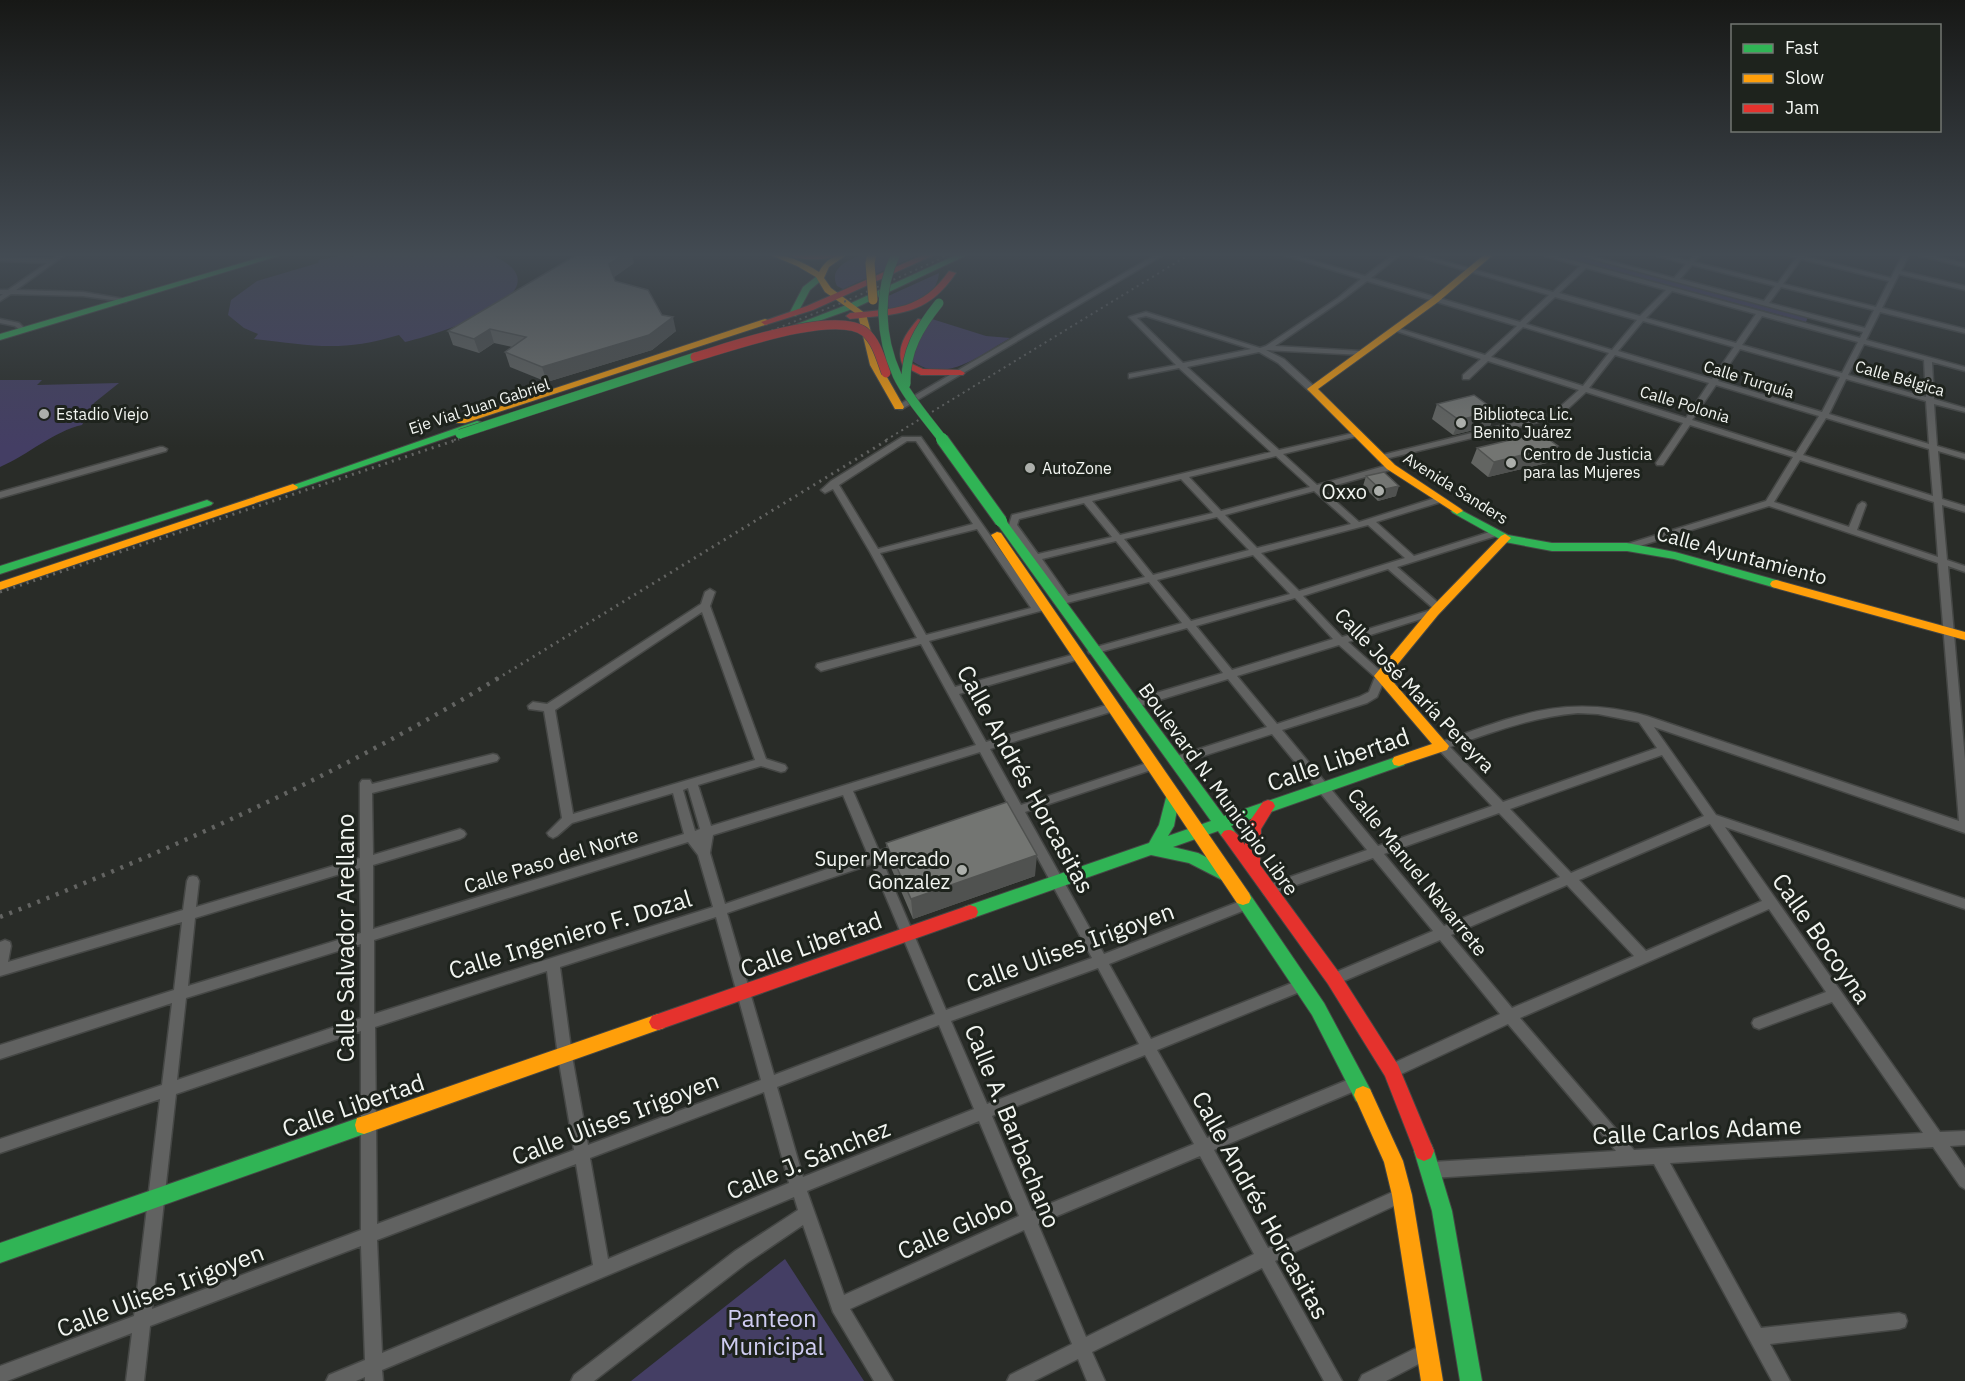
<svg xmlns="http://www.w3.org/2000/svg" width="1965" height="1381" viewBox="0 0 1965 1381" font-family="'IBM Plex Sans',sans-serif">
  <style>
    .green { fill: #443e64 }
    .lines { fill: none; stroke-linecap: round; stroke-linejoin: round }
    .street-casing { stroke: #454745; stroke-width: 3 }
    .fast-casing { stroke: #454745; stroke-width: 2 }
    .slow-casing { stroke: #454745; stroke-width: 2 }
    .jam-casing { stroke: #454745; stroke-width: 2 }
    .street { fill: #616261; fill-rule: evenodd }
    .fast { fill: #30b455; fill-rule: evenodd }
    .slow { fill: #ff9f0a; fill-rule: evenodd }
    .jam { fill: #e5322d; fill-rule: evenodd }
    .rail-far2 { stroke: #636462; stroke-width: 2; stroke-dasharray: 2 4; stroke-linecap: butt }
    .rail-far1 { stroke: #636462; stroke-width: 3; stroke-dasharray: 2 5; stroke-linecap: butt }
    .rail { stroke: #636462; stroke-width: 4.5; stroke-dasharray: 3 7; stroke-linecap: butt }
    .fast-bridge-far1-casing { stroke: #454745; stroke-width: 10; stroke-linecap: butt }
    .fast-bridge-casing { stroke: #454745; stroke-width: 14; stroke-linecap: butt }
    .slow-bridge-casing { stroke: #454745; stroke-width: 10; stroke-linecap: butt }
    .jam-bridge-casing { stroke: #454745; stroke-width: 10; stroke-linecap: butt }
    .fast-bridge-far1 { stroke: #30b455; stroke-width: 9 }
    .fast-bridge { stroke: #30b455; stroke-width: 12 }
    .slow-bridge { stroke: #ff9f0a; stroke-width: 9 }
    .jam-bridge { stroke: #e5322d; stroke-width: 9 }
    .wall { fill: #636562 }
    .shaded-wall { fill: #505250 }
    .building { fill: #737572; stroke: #505250; stroke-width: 1.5 }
    .poi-dot { fill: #acafab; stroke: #1e231d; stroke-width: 2 }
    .labels { text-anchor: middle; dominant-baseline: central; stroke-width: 6; stroke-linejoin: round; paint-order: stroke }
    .far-street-label { font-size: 16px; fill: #f2f5f1; stroke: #1e231d }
    .far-poi-label { font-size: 16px; fill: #f2f5f1; stroke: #1e231d; text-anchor: start }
    .poi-label { font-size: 20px; fill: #f2f5f1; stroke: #1e231d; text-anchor: end }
    .street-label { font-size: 20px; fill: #f2f5f1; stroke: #1e231d }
    .near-street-label { font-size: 24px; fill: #f2f5f1; stroke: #1e231d }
    .near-park-label { font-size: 24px; fill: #cfccf1; stroke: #1e231d }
  </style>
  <rect width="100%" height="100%" fill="#292c28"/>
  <path class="green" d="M348,254L351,257L362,254H489C577,290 438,335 405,342L399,335C339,353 312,345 254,339L258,334L244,328L228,315L231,300L257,281L318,263L319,260Z
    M865,254H920L843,289L837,286C828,267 850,259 865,254Z
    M1551,254H1571L1808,317L1806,322Z
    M939,273C937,299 910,305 889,310L886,297Z
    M932,319L986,336L1010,338C980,355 944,386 911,360V348Z
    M0,380H42L37,385L119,383L94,403L82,425C54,431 28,455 0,467Z
    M785,1259L864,1381H631Z"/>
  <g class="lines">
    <g class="street-casing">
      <path id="street" d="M59,254H66L16,290L83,292L124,299L126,300V302L83,296L11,294L0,301V296L3,294H0V290H8L47,263L0,261V257L52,259Z
        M1157,254H1165L902,409H899L895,407Z
        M1281,254H1291L1365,276L1394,254H1401L1371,278L1520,322L1549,295L1409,254H1419L1553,292L1580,266L1539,254H1549L1860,338L1863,332L1573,254H1584L1674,278L1686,264L1651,254H1662L1689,261L1695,254H1701L1694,262L1778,283L1796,258L1785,254H1805L1804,256L1891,278L1903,254H1909L1901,271L1965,286V290L1899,274L1882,308L1965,329V333L1880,312L1866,340L1965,367V371L1932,362L1934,399L1965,408V412L1934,404L1937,446L1965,454V459L1938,451L1942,499L1965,506V512L1942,505L1947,560L1965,566V572L1948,566L1965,760V833L1654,727L1716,815L1965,899V909L1725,827L1940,1132L1965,1131V1145L1950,1146L1965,1168V1189L1960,1186L1933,1147L1670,1163L1761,1328L1899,1313L1905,1315L1907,1321L1905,1327L1899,1329L1770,1344L1790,1381H1772L1654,1164L1432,1178L1427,1175L1424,1170L1427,1165L1432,1162L1616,1151L1508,1024L1397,1076L1392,1078L1387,1076L1385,1071L1387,1066L1500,1014L1440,940L1339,983L1334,985L1329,983L1327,979L1329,975L1433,931L1373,858L1268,895L1264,894L1262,890L1264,886L1367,850L1272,734L1175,765L1171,764L1169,761L1171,758L1267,727L1228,679L1133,708L1129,707L1128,704L1129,701L1223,673L1187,628L1093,654L1089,653L1088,651L1089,649L1182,623L1149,582L1059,605L1056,604L1054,602L1056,600L1060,599L1009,525L1012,515L1271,452L1179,368L1129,378V374L1176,365L1129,317L1146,312L1260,348L1266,346L1338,298L1361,279ZM1801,259L1889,281L1876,307L1783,284ZM1692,265L1775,286L1764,301L1680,279ZM1586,268L1666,290L1640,316L1559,293ZM1367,281L1517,326L1485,355L1397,328H1393V330L1481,359L1463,375V379H1469L1488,361L1579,390L1553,413L1378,456V460H1381L1559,417L1586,392L1683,423L1656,463L1657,465H1663L1690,425L1793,457L1766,501L1624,545L1622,547L1624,549H1630L1769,506L1938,563L1959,821L1647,716C1564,693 1515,716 1438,743L1436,746L1438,749L1492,806L1378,846L1282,730L1367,703L1377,697L1386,676L1348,642L1437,614L1438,611L1442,610L1444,608L1442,606L1397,567L1499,535L1500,533L1499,531H1493L1414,556L1376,522L1441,502V498H1435L1359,522L1322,489L1394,469V465H1388L1317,485L1283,454L1358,436V432L1279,450L1187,367L1259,352L1278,363L1309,391H1315V387L1284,359L1266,350L1363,355L1364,353L1360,351L1275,346L1342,300ZM1781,287L1874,310L1865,328L1769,303ZM1672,291L1756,314L1736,343L1646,318ZM1555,297L1637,320L1612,350L1526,324ZM1146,316L1251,349L1183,363L1137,318ZM1762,316L1858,342L1842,373L1742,345ZM1643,321L1734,347L1712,379L1618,351ZM1523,327L1609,353L1583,386L1491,357ZM1864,344L1924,360L1926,397L1848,375ZM1740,349L1840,377L1822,412L1718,381ZM1615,355L1709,383L1686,418L1589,388ZM1846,379L1926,401L1929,444L1829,414ZM1716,385L1819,416L1796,453L1692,420ZM1826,418L1929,449L1933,496L1803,455ZM1276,456L1310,487L1221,511L1189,477ZM1800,460L1934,502L1938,557L1857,530L1866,505L1865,503L1862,502L1858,505L1849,527L1774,502ZM1181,479L1213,513L1120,535L1092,501ZM1314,491L1351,524L1257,548L1225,515ZM1084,503L1112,537L1038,554L1017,525L1019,519ZM1217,517L1249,550L1153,575L1124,539ZM1368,525L1405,558L1299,591L1261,553ZM1116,541L1145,577L1068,596L1042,559ZM1253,555L1290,594L1191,621L1157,580ZM1388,569L1434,609L1342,637L1303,596ZM1295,598L1333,639L1232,670L1196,626ZM1339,645L1375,677L1369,692L1359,697L1277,724L1237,676ZM1578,713L1598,714L1639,722L1657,748L1503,802L1450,747C1492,732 1532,717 1578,713ZM1662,755L1704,816L1571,873L1510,809ZM1499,813L1560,877L1444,926L1384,854ZM1710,824L1762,901L1646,951L1579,880ZM1567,885L1634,956L1512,1008L1451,935ZM1769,909L1826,992L1754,1019L1752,1023L1754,1027L1759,1029L1832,1002L1923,1133L1634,1150L1520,1018Z
        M1913,254H1925L1965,263V267Z
        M0,319L19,323L26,330L21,331L15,326L0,323Z
        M902,437H921L1039,605L1044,606L1046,608L1044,610L929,641L955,687L1079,653L1084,656L1083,658L959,694L986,742L1113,703L1118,707L1117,710L990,749L1021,805L1153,761L1157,762L1159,765L1157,768L1025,812L1104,954L1246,899L1250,900L1252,904L1250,908L1109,964L1151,1039L1302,979L1307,981L1309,985L1307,989L1157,1050L1207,1138L1357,1076L1362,1078L1364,1083L1362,1088L1214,1150L1268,1248L1397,1190L1402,1187L1407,1190L1410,1195L1407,1200L1275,1261L1342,1381H1324L1262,1268L1092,1352L1105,1381H1087L1078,1359L1034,1381H1007L1010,1375L1072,1344L1024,1230L850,1309L893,1381H874L833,1312L803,1225L747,1263L594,1381H571L574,1375L735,1251L798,1210L794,1197L382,1370L383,1381H365V1377L356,1381H326L329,1375L365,1360L361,1246L150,1326L144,1381H126L132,1333L7,1381H0V1366L134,1316L160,1099L0,1153V1139L162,1085L172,1003L0,1059V1045L174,990L182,922L0,976V942L5,940L10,942L11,946L8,962L183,910L187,881L189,877L193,876L197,877L199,881L196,907L360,858V783L362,780H370L372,784L493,754L497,755L499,758L497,761L372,793L373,855L460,829L464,831L466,834L464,837L460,839L373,865V929L684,834L673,793L572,823L557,836L553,838L549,836L547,833L562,818L544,711L529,709L528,706L533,702L547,704L701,604L705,592L710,589L715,592L710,606L766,759L785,765L787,768L785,771L781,772L761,766L698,785L711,826L976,745L921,644L821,671L816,667L817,664L917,638L870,552L833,489L825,493L821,490L831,481ZM907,441H916L973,524L878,549L839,485ZM977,529L1031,608L926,635L880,553ZM702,612L755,760L573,814L555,710ZM980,752L1010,808L996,813L994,816L996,819L1000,821L1015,816L1092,958L946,1010L882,860L904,852L906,849L904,846L900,844L879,851L853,791ZM688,788L700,829L695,831L683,790ZM843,795L868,855L725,904L710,853L713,835ZM688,842L698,855L713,907L374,1014V940ZM872,864L935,1014L774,1075L727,913ZM360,868L361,933L188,986L195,918ZM716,917L761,1080L588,1145L572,1056L560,967ZM361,944V1018L177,1080L186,998ZM1098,968L1139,1044L987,1104L951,1021ZM547,971L558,1056L574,1150L377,1224L375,1027ZM939,1025L974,1109L803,1177L777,1087ZM361,1031V1230L152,1309L176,1094ZM1145,1055L1194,1144L1032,1211L992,1116ZM764,1092L789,1183L608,1259L590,1158ZM979,1121L1019,1216L844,1295L807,1191ZM1200,1156L1254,1254L1086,1337L1038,1224ZM576,1164L593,1265L382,1353L377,1240Z
        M160,447H163L167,449L166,451L0,498V492Z
        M1426,1343L1432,1345L1434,1351L1432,1357L1386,1381H1359L1362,1375Z"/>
    </g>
    <g class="fast-casing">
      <path id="fast" d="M272,254H285L0,340V334Z
        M958,254H969L855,308L799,328L792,326L849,304Z
        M817,276L824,278L810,290L796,316H790L789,314L803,287Z
        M477,421L481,422V426L297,489L293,490L288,487Z
        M207,500L213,503L211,505L0,574V566Z
        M1457,508L1508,535L1552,543H1627L1675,552L1780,581L1782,584L1776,588L1674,559L1627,551H1552L1505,542L1453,513L1451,511Z
        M1001,518L1005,519L1224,816L1399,756L1404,757L1406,761L1404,765L1231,826L1237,835L1234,839C1225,842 1223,838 1218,831L1173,847L1198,853L1230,869L1232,874L1230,879L1224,881L1189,863L1151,855L970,919L964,917L962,912L964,907L1149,843L1159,825L1168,790H1178L1180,794L1174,826L1168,836L1211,821L995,521Z
        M1243,891L1249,893L1324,1003L1370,1089L1372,1095L1370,1101L1363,1104L1356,1101L1312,1015L1237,903L1235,898L1237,893Z
        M364,1116L371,1118L373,1125L371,1132L364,1134L0,1263V1243Z
        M1424,1141L1431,1144L1434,1151L1452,1211L1482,1381H1460L1432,1211L1414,1151L1417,1144Z"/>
    </g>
    <g class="slow-casing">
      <path id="slow" d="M768,254C787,254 803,262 819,272C825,260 835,254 848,254L829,267L824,278L831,288L866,314L880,365L904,407L903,409H895L870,365L858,315L825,292L816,277L797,266Z
        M1485,254H1494L1438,302L1318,389L1395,465L1461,509L1463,511L1457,514L1387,469L1307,389L1432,298Z
        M765,319L768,320V324L465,423H457L456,421Z
        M293,484L298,487L297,489L0,590V582Z
        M997,532L1001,533L1249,893L1251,898L1249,903L1243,905L1237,903L991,535Z
        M1505,534L1511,538L1509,540L1438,615L1388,676L1449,746L1447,750L1399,766L1394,765L1392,761L1394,757L1432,744L1374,676L1430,609L1501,536Z
        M1776,580L1965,632V640L1772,587L1770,584L1772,581Z
        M658,1014L664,1016L667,1022L664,1028L658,1030L364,1134L357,1132L355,1125L357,1118L364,1116Z
        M1363,1086L1370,1089L1403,1161L1412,1195L1443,1381H1421L1392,1195L1384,1162L1354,1095L1356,1089Z"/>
    </g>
    <g class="jam-casing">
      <path id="jam" d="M789,254H843C833,260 795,262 789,254Z
        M925,254H936L813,310L765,325L761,322L807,306Z
        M949,271L956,273C927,316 898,314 850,319L846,316L850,313C893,309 922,310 949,271Z
        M918,319L925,321C916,334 906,345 910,363L923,369L960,370L965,373L963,375H921L903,366C895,348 906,333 918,319Z
        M1268,800L1273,802L1275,806L1261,829L1260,865L1340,974L1398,1065L1434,1151L1431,1158L1424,1161L1417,1158L1385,1076L1328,984L1221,835L1224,831C1235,827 1239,837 1245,845V828L1263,802Z
        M970,905L976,907L978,912L976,917L658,1030L652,1028L649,1022L652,1016L658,1014Z"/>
    </g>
    <use href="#street" class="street"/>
    <use href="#fast" class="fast"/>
    <use href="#slow" class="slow"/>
    <use href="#jam" class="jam"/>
    <path class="rail-far2" d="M454,440L720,351L846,301L951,254
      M886,440L1190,254"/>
    <path class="rail-far1" d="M0,592L459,439
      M497,679L889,439"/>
    <path class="rail" d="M0,917C173,849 341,774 500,677"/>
    <g class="fast-bridge-far1-casing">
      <path id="fast-bridge-far1" d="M896,254C877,292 880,337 897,375C908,398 928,420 943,440
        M906,384C905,351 919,328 939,303
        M460,434L695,357"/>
    </g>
    <g class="fast-bridge-casing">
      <path id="fast-bridge" d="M942,439L1001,521"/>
    </g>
    <g class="slow-bridge-casing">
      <path id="slow-bridge" d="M872,254L870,263L873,300"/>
    </g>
    <g class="jam-bridge-casing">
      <path id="jam-bridge" d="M695,357C730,347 836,309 865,332C877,342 881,360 886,373"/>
    </g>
    <use href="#fast-bridge-far1" class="fast-bridge-far1"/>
    <use href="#fast-bridge" class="fast-bridge"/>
    <use href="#slow-bridge" class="slow-bridge"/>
    <use href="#jam-bridge" class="jam-bridge"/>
  </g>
  <path class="wall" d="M634,263L614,277L615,281L662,315L676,331L652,350L547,382L510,367L505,352L512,347L494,343L479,353L453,345L448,331Z
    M1437,404L1496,411L1490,426L1453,435L1432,419Z
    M1558,446L1551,462L1488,477L1471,463L1477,448Z
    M1366,476L1396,496L1378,501L1363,486Z
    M886,843L1035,876L913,919L889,863Z"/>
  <path class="shaded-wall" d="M624,254H632L634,263L613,278L609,264Z
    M673,317L676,331L652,350L547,382L542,367Z
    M490,329L494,343L479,353L474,339Z
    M1496,411L1490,426L1453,435L1459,420Z
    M1558,446L1551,462L1488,477L1494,462Z
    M1399,486L1396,496L1378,501L1381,490Z
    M1037,855L1035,876L913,919L911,899Z"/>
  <path class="building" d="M578,254H624L609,264L615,281L648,290L662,315L673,317L649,335L542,367L505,352L526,337L490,329L474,339L448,331Z
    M1474,395L1496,411L1459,420L1437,404Z
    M1540,433L1558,446L1494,462L1477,448Z
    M1384,472L1399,486L1381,490L1366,476Z
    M1007,802L1037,855L911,899L886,843Z"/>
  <linearGradient id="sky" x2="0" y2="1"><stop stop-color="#171816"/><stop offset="0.57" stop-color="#434b53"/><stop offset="1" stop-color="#434b53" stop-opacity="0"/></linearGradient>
  <rect width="1965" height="447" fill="url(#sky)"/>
  <g class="poi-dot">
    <circle cx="44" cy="414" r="6"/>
    <circle cx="1461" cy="423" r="6"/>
    <circle cx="1511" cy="463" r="6"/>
    <circle cx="1030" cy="468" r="6"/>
    <circle cx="1379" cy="491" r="6"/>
    <circle cx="962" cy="870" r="6"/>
  </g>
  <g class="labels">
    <g class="far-street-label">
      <text transform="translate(1900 378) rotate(16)">Calle Bélgica</text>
      <text transform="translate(1749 379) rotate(17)">Calle Turquía</text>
      <text transform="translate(1685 404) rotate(17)">Calle Polonia</text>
      <text transform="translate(479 406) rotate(-18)">Eje Vial Juan Gabriel</text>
      <text transform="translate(1456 488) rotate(32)">Avenida Sanders</text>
    </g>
    <g class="far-poi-label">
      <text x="56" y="414">Estadio Viejo</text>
      <text x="1473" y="414">Biblioteca Lic.<tspan x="1473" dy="18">Benito Juárez</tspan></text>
      <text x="1523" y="454">Centro de Justicia<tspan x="1523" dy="18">para las Mujeres</tspan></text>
      <text x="1042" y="468">AutoZone</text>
    </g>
    <g class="poi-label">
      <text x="1367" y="491">Oxxo</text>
      <text x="950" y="858">Super Mercado<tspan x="950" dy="23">Gonzalez</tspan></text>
    </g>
    <g class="street-label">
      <text transform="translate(1742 555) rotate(15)">Calle Ayuntamiento</text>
      <text transform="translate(1415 690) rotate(46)">Calle José María Pereyra</text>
      <text transform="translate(1219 789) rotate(54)">Boulevard N. Municipio Libre</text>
      <text transform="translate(551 860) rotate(-17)">Calle Paso del Norte</text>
      <text transform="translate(1418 872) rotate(51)">Calle Manuel Navarrete</text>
    </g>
    <g class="near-street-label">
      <text transform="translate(1338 759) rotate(-19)">Calle Libertad</text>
      <text transform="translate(1026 779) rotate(61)">Calle Andrés Horcasitas</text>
      <text transform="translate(570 934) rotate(-17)">Calle Ingeniero F. Dozal</text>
      <text transform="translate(345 938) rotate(-90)">Calle Salvador Arellano</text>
      <text transform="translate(1822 938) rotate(55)">Calle Bocoyna</text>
      <text transform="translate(811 944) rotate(-20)">Calle Libertad</text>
      <text transform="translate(1070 947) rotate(-20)">Calle Ulises Irigoyen</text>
      <text transform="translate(353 1105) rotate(-19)">Calle Libertad</text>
      <text transform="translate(615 1118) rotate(-21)">Calle Ulises Irigoyen</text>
      <text transform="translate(1013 1126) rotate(68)">Calle A. Barbachano</text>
      <text transform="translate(1697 1130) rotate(-3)">Calle Carlos Adame</text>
      <text transform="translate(808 1159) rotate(-22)">Calle J. Sánchez</text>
      <text transform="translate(1261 1205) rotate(61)">Calle Andrés Horcasitas</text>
      <text transform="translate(955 1227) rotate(-24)">Calle Globo</text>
      <text transform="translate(160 1290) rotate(-21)">Calle Ulises Irigoyen</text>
    </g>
    <g class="near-park-label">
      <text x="772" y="1318">Panteon<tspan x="772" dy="28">Municipal</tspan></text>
    </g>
  </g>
  <rect x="1731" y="24" width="210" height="108" fill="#1e231d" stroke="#737772" stroke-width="1.5"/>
  <rect x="1743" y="44" width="30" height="9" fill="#30b455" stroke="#737772" stroke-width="1.5"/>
  <text x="1785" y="54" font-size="18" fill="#f2f5f1">Fast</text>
  <rect x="1743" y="74" width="30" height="9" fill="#ff9f0a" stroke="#737772" stroke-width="1.5"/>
  <text x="1785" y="84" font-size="18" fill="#f2f5f1">Slow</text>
  <rect x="1743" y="104" width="30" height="9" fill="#e5322d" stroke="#737772" stroke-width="1.5"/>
  <text x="1785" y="114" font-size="18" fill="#f2f5f1">Jam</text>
</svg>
